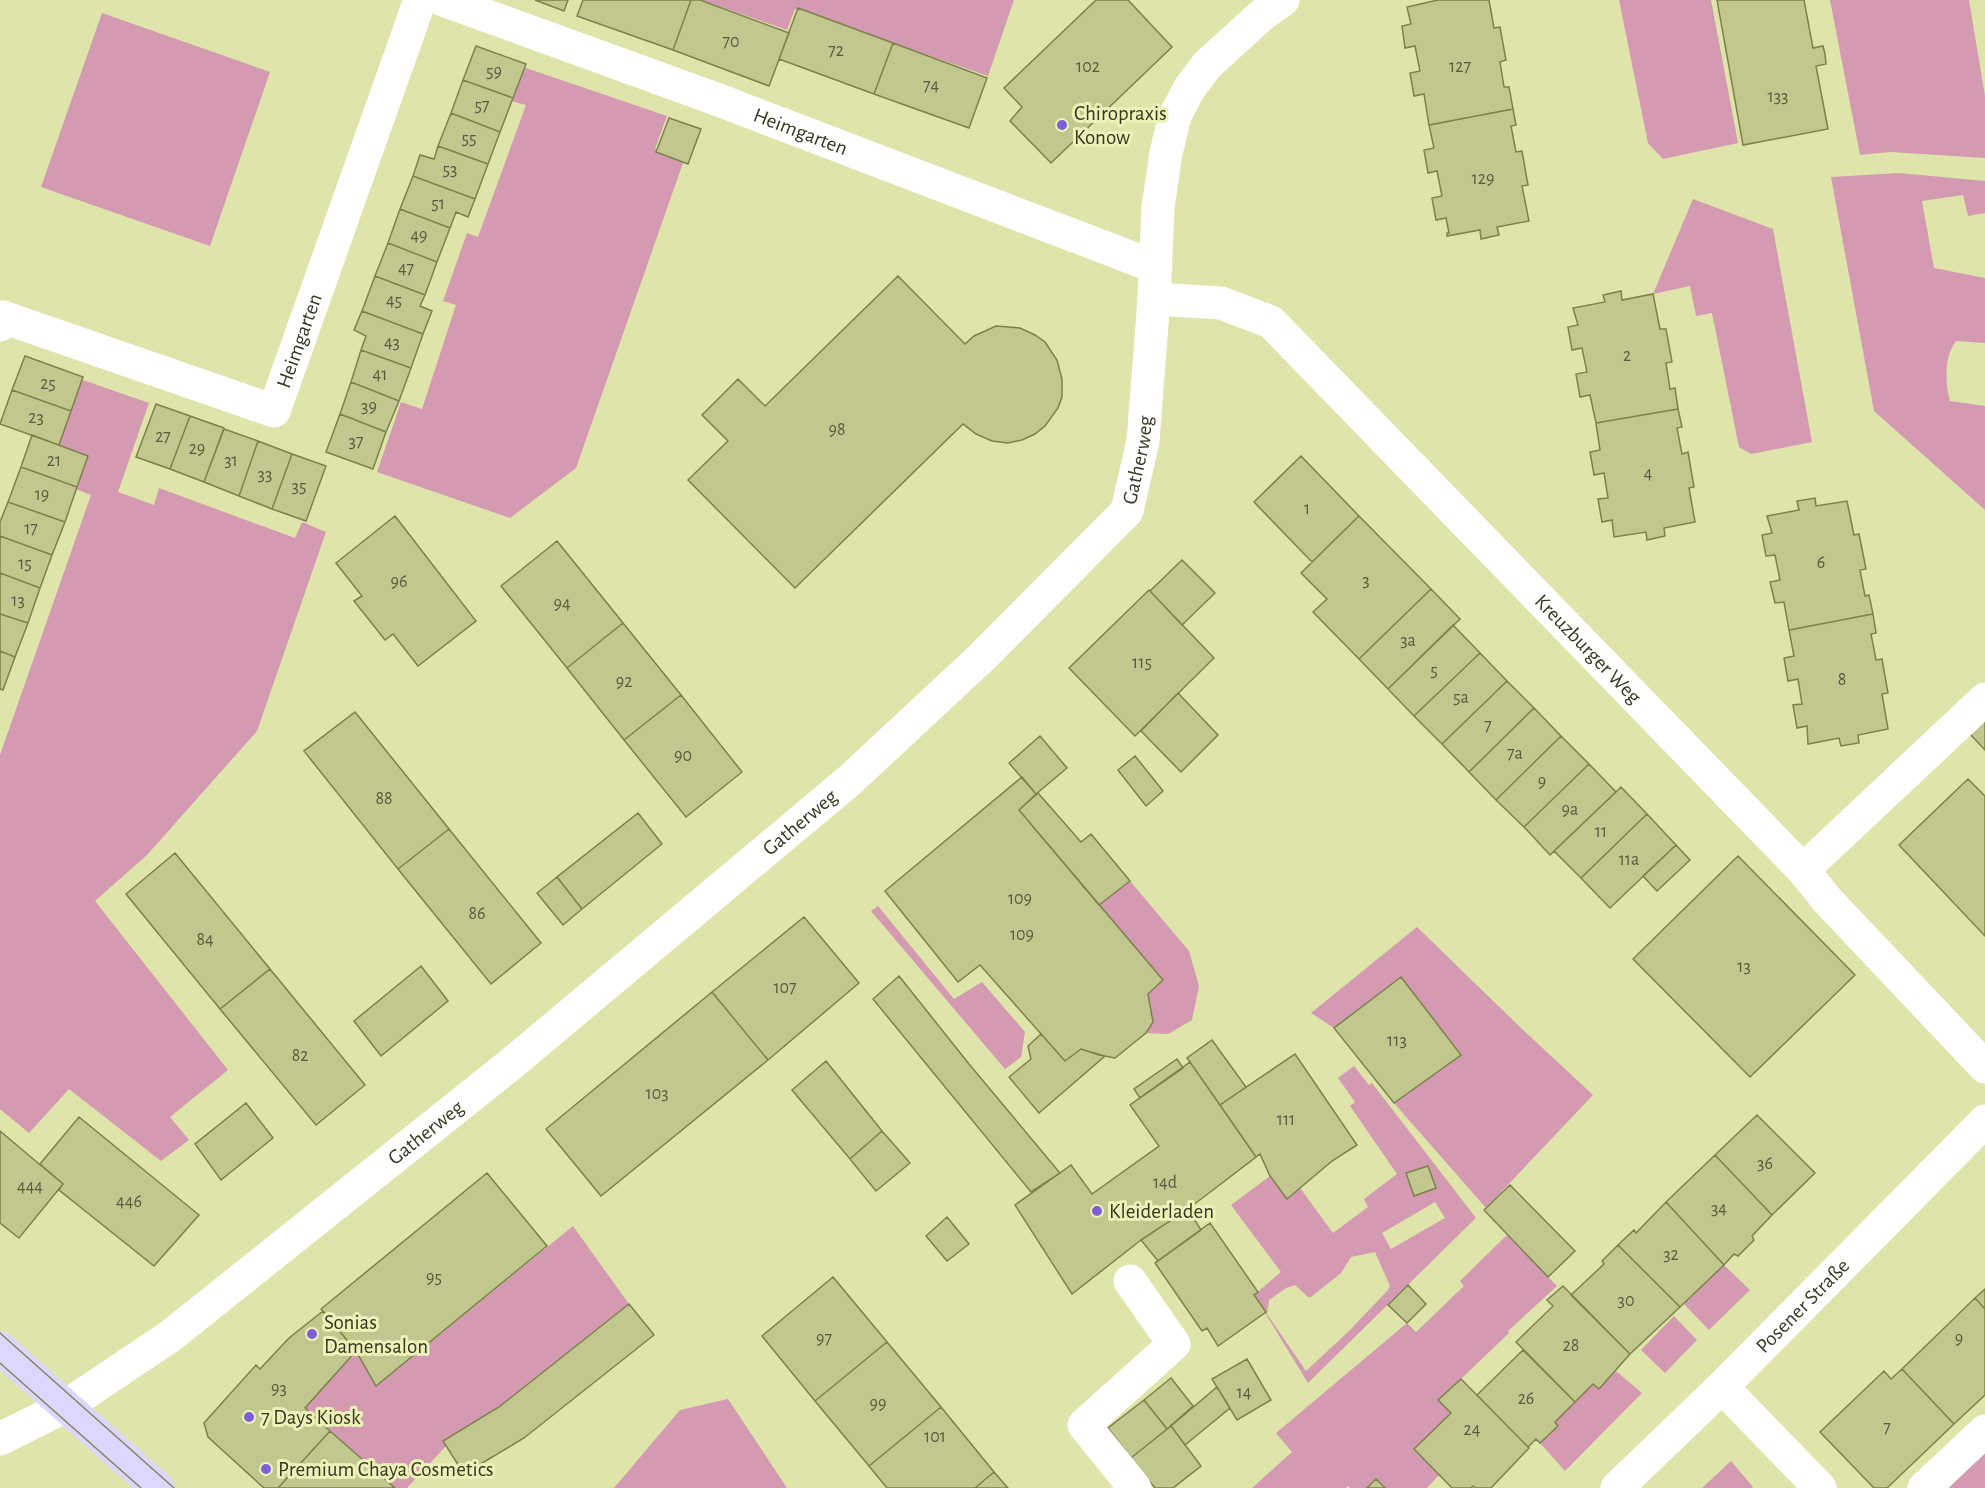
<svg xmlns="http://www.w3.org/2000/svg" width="1985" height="1488" viewBox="0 0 1985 1488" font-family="'Alegreya Sans',sans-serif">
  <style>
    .green { fill: #d39ab2; fill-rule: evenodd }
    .building { fill: #c2c78f; stroke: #7d814b; stroke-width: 1.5 }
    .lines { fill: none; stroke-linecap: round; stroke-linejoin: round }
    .minor { stroke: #fff; stroke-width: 33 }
    .major { stroke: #ddd6fe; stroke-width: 33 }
    .tram { stroke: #838660; stroke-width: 1.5 }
    .poi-dot { fill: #7f5ed9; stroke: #ecf2b8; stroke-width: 2 }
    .labels { text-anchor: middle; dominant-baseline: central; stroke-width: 6; stroke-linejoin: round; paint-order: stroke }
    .number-label { font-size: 18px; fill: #595c3c }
    .poi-label { font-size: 21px; fill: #363821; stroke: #ecf2b8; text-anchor: start }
    .street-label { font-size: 21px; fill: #363821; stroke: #ecf2b8 }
  </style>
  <rect width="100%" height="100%" fill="#dfe4ab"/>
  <path class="green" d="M701,0H1014L988,76L795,9L787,30Z
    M1619,0H1711L1738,143L1663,159L1648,143Z
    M1830,0H1969L1985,96V158L1890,152L1860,155Z
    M102,13L270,72L210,246L41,187Z
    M523,67L667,116L655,149L684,160L576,468L510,518L377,472L401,402L422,409L456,305L443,301L467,233L478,237L526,105L511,101Z
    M1899,173L1985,181V213L1968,216L1963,195L1922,201L1934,268L1985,278V343L1956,341C1944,356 1945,383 1950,401L1985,406V510L1874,411L1831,177Z
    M1693,199L1773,229L1812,442L1751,454L1739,447L1712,313L1696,316L1690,286L1653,294Z
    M80,379L149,403L118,492L154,505L159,488L295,538L302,522L326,532L257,731L147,855L95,901L228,1070L170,1117L189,1140L161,1161L69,1089L29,1133L0,1109V755L91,495L70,487L57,448Z
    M1130,881L1189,951L1199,986L1192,1020L1168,1034L1146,1033L1153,1022L1148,994L1163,980L1099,905Z
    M878,906L954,999L982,982L1025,1032L1021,1057L1005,1069L871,911Z
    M1417,927L1521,1028L1593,1095L1486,1208L1394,1103L1461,1054L1401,977L1334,1028L1311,1013Z
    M1354,1066L1369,1085L1372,1083L1476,1218L1308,1383L1254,1295L1281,1272L1231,1205L1270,1176L1287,1199L1300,1188L1333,1233L1368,1207L1364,1199L1397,1174L1350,1106L1355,1102L1338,1078ZM1435,1202L1445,1218L1391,1249L1382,1233ZM1375,1252L1390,1286L1388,1290L1349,1331L1306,1371L1267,1314L1269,1300L1286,1288L1295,1285L1308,1297H1311L1341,1273L1351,1257Z
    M573,1226L629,1304L499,1407L444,1441L446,1446L407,1488H395L305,1408L356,1351L377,1386Z
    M1507,1235L1557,1286L1508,1331L1509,1333L1439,1400L1451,1413L1414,1449L1439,1475L1427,1488H1385L1376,1479L1367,1488H1350L1348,1486L1346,1488H1252L1292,1452L1276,1433L1407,1323L1416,1332L1464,1286L1460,1281Z
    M1724,1265L1750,1290L1709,1330L1684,1304Z
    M1674,1316L1697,1340L1665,1373L1641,1350Z
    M1616,1371L1642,1393L1565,1471L1540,1443L1558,1426L1555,1422L1593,1384L1599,1388Z
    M728,1399L787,1488H614L680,1410Z
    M1985,1452V1488H1949Z
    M1731,1461L1753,1487L1752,1488H1702Z"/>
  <path class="building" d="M535,0H568L564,11Z
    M583,0H691L673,50L577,16Z
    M691,0H700L789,33L769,86L673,50Z
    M1096,0H1128L1172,47L1051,163L1010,121L1022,107L1004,88Z
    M1438,0H1489L1494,28L1500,27L1506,60L1500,62L1504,87H1509L1513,109L1429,125L1424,94L1414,96L1410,73L1420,71L1415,46L1405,48L1402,26L1411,24L1407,7Z
    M1717,0H1804L1813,48L1823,46L1825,54L1826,64L1816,66L1828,129L1743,145Z
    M798,8L893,43L874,94L779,59Z
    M893,43L987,78L969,128L874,94Z
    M476,46L526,64L513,98L463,80Z
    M463,80L513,98L500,132L451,113Z
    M1513,109L1516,125L1511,126L1516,152L1522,151L1528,185L1522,186L1529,221L1497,227L1499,235L1481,239L1480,230L1447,236V233H1449L1446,218L1436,220L1432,198L1442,196L1437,171L1428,173L1424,150L1434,148L1429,125Z
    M451,113L500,132L488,164L438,146Z
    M669,118L701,129L688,164L656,152Z
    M438,146L488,164L475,199L413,176L420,155L434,159Z
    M413,176L475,199L468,217L456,212L450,228L400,209Z
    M400,209L450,228L437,262L388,243Z
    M388,243L437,262L425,295L375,276Z
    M375,276L425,295L420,306L432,311L423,334L362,311Z
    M898,276L965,344L974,336L996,326L1020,328L1035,335L1045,342L1057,360L1062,379V397L1058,408L1045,426L1035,434L1022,440L1008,443L992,441L976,434L963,424L795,588L688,480L728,441L702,415L738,379L765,406Z
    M1621,291L1622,300L1653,294L1660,329H1666L1672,362L1666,363L1670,389L1675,388L1678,409L1596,423L1590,395L1580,397L1576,374L1587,372L1582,348L1572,350L1568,327L1578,325L1573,308L1605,302L1603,295Z
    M362,311L423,334L411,368L361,350L366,336L354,330Z
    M361,350L411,368L399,401L351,382Z
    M25,356L83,377L71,411L12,390Z
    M351,382L399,401L386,432L340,414Z
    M12,390L71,411L59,445L0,424Z
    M156,404L190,416L170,469L136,457Z
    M1678,409L1682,427L1677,428L1682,454L1688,452L1694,487L1689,488L1695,522L1664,528L1665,536L1647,540L1646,532L1614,537L1612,520L1602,522L1598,499L1608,498L1604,473L1594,475L1590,452L1600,450L1596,423Z
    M340,414L386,432L373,469L326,452Z
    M190,416L224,428L204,482L170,469Z
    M224,429L258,441L239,496L204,482Z
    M32,435L88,456L77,487L21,467Z
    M258,441L292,454L272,509L239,496Z
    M292,454L326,466L306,521L272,509Z
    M1301,456L1359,516L1312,562L1254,502Z
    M21,467L77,487L65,522L8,502Z
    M1815,498L1816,506L1847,501L1854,535L1859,534L1866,569L1860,570L1865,596L1869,595L1873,614L1789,630L1784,602L1775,603L1770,582L1780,580L1775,555L1766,556L1762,535L1772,533L1767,516L1799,510L1797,501Z
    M8,502L65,522L52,555L0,536V522Z
    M395,516L476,621L418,666L393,634L385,640L354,601L362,596L336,563Z
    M1359,516L1431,589L1359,659L1313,612L1327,599L1301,573Z
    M0,536L52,555L40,588L0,573Z
    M557,541L623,623L567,668L501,586Z
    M1182,560L1215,593L1182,625L1150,591Z
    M0,573L40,588L28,623L0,614Z
    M1431,589L1460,619L1388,689L1359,659Z
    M1149,590L1214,658L1135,736L1069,668Z
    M0,614L28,623L15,657L0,651Z
    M1873,614L1876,633L1871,634L1876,660L1882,659L1888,693L1882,694L1888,729L1858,735L1859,743L1841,746L1839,738L1808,744L1807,726L1797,728L1793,705L1802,704L1798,679L1788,681L1784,658L1794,656L1789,630Z
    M623,623L681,695L624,740L567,668Z
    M1453,625L1480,653L1414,716L1388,689Z
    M0,651L15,657L3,690L0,689Z
    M1480,653L1507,681L1442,744L1414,716Z
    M1507,681L1534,708L1469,772L1442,744Z
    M1178,693L1218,735L1181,772L1141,731Z
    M681,695L742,772L686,817L624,740Z
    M1534,708L1561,736L1496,800L1469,772Z
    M355,712L449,829L398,869L304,751Z
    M1985,718V750L1969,733Z
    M1040,736L1067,768L1036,794L1009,763Z
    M1561,736L1589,764L1524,827L1496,800Z
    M1135,756L1163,791L1146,806L1118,770Z
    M1589,764L1616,792L1550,855L1524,827Z
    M1022,777L1036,794L1019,810L1163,980L1148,994L1153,1022L1146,1033L1115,1058L1099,1055L1081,1049L1065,1061L980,965L958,982L885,891Z
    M1968,779L1985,796V936L1899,845Z
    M1621,787L1647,814L1581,878L1554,851Z
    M1038,793L1081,842L1091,834L1130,881L1099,905L1019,810Z
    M638,813L662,844L582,909L557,877Z
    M1647,814L1676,845L1610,908L1581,878Z
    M449,829L541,943L491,984L398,869Z
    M1676,845L1690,860L1657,891L1643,876Z
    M175,853L270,969L220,1009L126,894Z
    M1738,856L1855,975L1750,1077L1633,959Z
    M557,877L582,909L563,925L537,893Z
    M804,917L859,983L768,1060L712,992Z
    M421,966L448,1001L381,1056L354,1021Z
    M270,969L365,1085L316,1125L220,1009Z
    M899,976L969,1064L1060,1173L1031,1192L873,999Z
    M1401,977L1461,1055L1394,1103L1334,1028Z
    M712,992L768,1060L601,1196L546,1129Z
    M1041,1034L1065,1061L1081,1049L1105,1056L1039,1113L1009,1077L1031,1059L1028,1046Z
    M1212,1040L1246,1087L1220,1105L1187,1058Z
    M1295,1054L1357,1145L1332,1161L1287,1199L1270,1176L1260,1154L1256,1157L1220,1105Z
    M1177,1059L1183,1068L1140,1098L1134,1089Z
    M826,1061L882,1131L850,1159L792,1090Z
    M1190,1062L1256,1157L1188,1209L1141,1240L1072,1294L1015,1205L1071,1165L1092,1194L1159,1146L1130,1105Z
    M246,1103L273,1138L221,1180L195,1144Z
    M1757,1115L1815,1173L1772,1215L1715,1155Z
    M79,1117L199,1215L154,1266L59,1190L63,1184L40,1164Z
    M0,1131L63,1184L19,1238L0,1223Z
    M882,1131L910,1163L876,1191L850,1159Z
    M1715,1155L1772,1215L1752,1236L1754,1240L1738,1256L1734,1254L1724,1265L1666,1202Z
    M1428,1166L1436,1188L1414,1196L1406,1173Z
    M487,1173L547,1246L376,1386L356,1351L321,1309Z
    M1510,1185L1575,1251L1548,1277L1484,1210Z
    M1666,1202L1724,1265L1680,1307L1618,1245L1634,1230L1636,1233Z
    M1188,1209L1201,1230L1158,1261L1141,1240Z
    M947,1217L969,1244L947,1261L926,1236Z
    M1210,1223L1258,1292L1254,1295L1266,1312L1218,1346L1207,1328L1202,1331L1155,1263Z
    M1618,1245L1680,1307L1630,1354L1571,1295L1604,1264L1602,1261Z
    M833,1277L887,1342L815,1401L762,1336Z
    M1408,1285L1426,1304L1407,1323L1388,1305Z
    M1563,1286L1630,1354L1599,1389L1593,1384L1575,1402L1516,1342L1553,1306L1547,1300Z
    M1985,1289V1309L1975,1298Z
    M1975,1298L1985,1309V1395L1954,1424L1902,1369Z
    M629,1304L654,1335L524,1438L464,1474L443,1441L499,1407Z
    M323,1311L356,1351L305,1408L330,1431L278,1488H264L208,1437L204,1423L256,1365L260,1369L289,1338Z
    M887,1342L941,1407L869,1466L815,1401Z
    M1523,1350L1575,1402L1555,1422L1558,1426L1540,1443L1536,1439L1528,1447L1477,1395Z
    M1247,1359L1271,1400L1237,1420L1212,1379Z
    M1902,1369L1954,1424L1887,1488H1874L1820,1432L1884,1371L1891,1379Z
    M1171,1378L1193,1406L1167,1429L1144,1400Z
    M1461,1379L1529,1448L1491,1488H1475L1473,1486L1471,1488H1452L1414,1449L1451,1413L1438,1400Z
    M1217,1387L1230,1408L1185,1445L1171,1426Z
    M1144,1400L1167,1429L1131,1458L1108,1428Z
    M941,1407L994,1472L975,1488H887L869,1466Z
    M1171,1426L1201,1466L1173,1488H1155L1131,1458Z
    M330,1431L395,1488H278Z
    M994,1472L1008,1488H975Z
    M1376,1479L1385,1488H1367Z"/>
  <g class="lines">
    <g class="minor">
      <path id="s1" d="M443,0L716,99L1156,267"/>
      <path id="s2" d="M1154,299L1221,303L1271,322L1803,870L1828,901L1985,1067"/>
      <path id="s3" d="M0,325L3,317L274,411L420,0"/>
      <path d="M1803,870L1985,699"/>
      <path d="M1130,1281L1174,1344L1084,1425L1135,1488"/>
      <path d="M1722,1387L1820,1488"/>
      <path id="s4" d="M0,1439L66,1406L169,1337L511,1064L850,780L982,657L1127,511L1143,441L1154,299L1158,207L1166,153L1175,116L1189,89L1207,65L1263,14L1283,0"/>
      <path id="s5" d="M1617,1488L1722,1387L1985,1121"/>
      <path d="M1924,1488L1985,1431"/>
    </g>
    <path class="major" d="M0,1348L158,1488"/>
    <path class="tram" d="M0,1333L174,1488
      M0,1363L141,1488"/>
  </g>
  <g class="poi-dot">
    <circle cx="1062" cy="125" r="6"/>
    <circle cx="1097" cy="1211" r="6"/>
    <circle cx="312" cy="1334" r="6"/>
    <circle cx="249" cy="1417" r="6"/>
    <circle cx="266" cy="1469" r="6"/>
  </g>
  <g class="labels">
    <g class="number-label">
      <text x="731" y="42">70</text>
      <text x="836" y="51">72</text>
      <text x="1088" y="67">102</text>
      <text x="1460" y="67">127</text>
      <text x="494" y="72">59</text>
      <text x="931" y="86">74</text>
      <text x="1778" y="97">133</text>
      <text x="482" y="106">57</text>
      <text x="469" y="139">55</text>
      <text x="450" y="170">53</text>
      <text x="1483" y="179">129</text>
      <text x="438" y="204">51</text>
      <text x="419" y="236">49</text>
      <text x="406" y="269">47</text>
      <text x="394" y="301">45</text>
      <text x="392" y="343">43</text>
      <text x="1627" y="356">2</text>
      <text x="380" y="375">41</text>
      <text x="48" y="384">25</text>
      <text x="369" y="407">39</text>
      <text x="36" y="418">23</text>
      <text x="837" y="430">98</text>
      <text x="163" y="437">27</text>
      <text x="356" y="442">37</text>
      <text x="197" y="449">29</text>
      <text x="54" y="461">21</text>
      <text x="231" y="461">31</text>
      <text x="1648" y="474">4</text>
      <text x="265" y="475">33</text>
      <text x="299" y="487">35</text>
      <text x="42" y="495">19</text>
      <text x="1307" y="509">1</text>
      <text x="31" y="529">17</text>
      <text x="1821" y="563">6</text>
      <text x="25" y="564">15</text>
      <text x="1366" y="581">3</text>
      <text x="399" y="582">96</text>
      <text x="18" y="601">13</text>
      <text x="562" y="604">94</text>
      <text x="1408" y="641">3a</text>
      <text x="1142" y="663">115</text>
      <text x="1434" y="671">5</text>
      <text x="1842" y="680">8</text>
      <text x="624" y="682">92</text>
      <text x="1461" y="698">5a</text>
      <text x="1488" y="726">7</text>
      <text x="1515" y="754">7a</text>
      <text x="683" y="756">90</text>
      <text x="1542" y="782">9</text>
      <text x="384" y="799">88</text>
      <text x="1570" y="810">9a</text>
      <text x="1601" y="832">11</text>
      <text x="1629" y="860">11a</text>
      <text x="1020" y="899">109</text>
      <text x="477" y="914">86</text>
      <text x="1022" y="935">109</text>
      <text x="205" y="940">84</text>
      <text x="1744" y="967">13</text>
      <text x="785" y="988">107</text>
      <text x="1397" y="1041">113</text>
      <text x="300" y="1056">82</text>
      <text x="657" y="1094">103</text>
      <text x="1286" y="1120">111</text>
      <text x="1765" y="1164">36</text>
      <text x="1165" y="1183">14d</text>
      <text x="30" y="1187">444</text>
      <text x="129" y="1202">446</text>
      <text x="1719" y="1209">34</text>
      <text x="1671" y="1255">32</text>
      <text x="434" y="1278">95</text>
      <text x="1626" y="1301">30</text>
      <text x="824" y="1339">97</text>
      <text x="1959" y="1339">9</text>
      <text x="1571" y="1346">28</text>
      <text x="279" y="1389">93</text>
      <text x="1244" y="1393">14</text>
      <text x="1526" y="1399">26</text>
      <text x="878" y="1404">99</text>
      <text x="1887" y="1428">7</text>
      <text x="1472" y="1430">24</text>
      <text x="935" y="1437">101</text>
    </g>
    <g class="poi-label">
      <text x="1074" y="113">Chiropraxis<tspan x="1074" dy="24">Konow</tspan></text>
      <text x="1109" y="1211">Kleiderladen</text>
      <text x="324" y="1322">Sonias<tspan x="324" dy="24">Damensalon</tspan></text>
      <text x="261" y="1417">7 Days Kiosk</text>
      <text x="278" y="1469">Premium Chaya Cosmetics</text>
    </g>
    <g class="street-label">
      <text stroke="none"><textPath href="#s1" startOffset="381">Heimgarten</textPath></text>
      <text stroke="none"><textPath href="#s3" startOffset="370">Heimgarten</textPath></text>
      <text stroke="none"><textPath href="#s4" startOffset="1516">Gatherweg</textPath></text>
      <text stroke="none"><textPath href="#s2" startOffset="576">Kreuzburger Weg</textPath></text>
      <text stroke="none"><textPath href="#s4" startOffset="1012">Gatherweg</textPath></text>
      <text stroke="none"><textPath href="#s4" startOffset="526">Gatherweg</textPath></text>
      <text stroke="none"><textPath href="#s5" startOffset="260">Posener Straße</textPath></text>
    </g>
  </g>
</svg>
